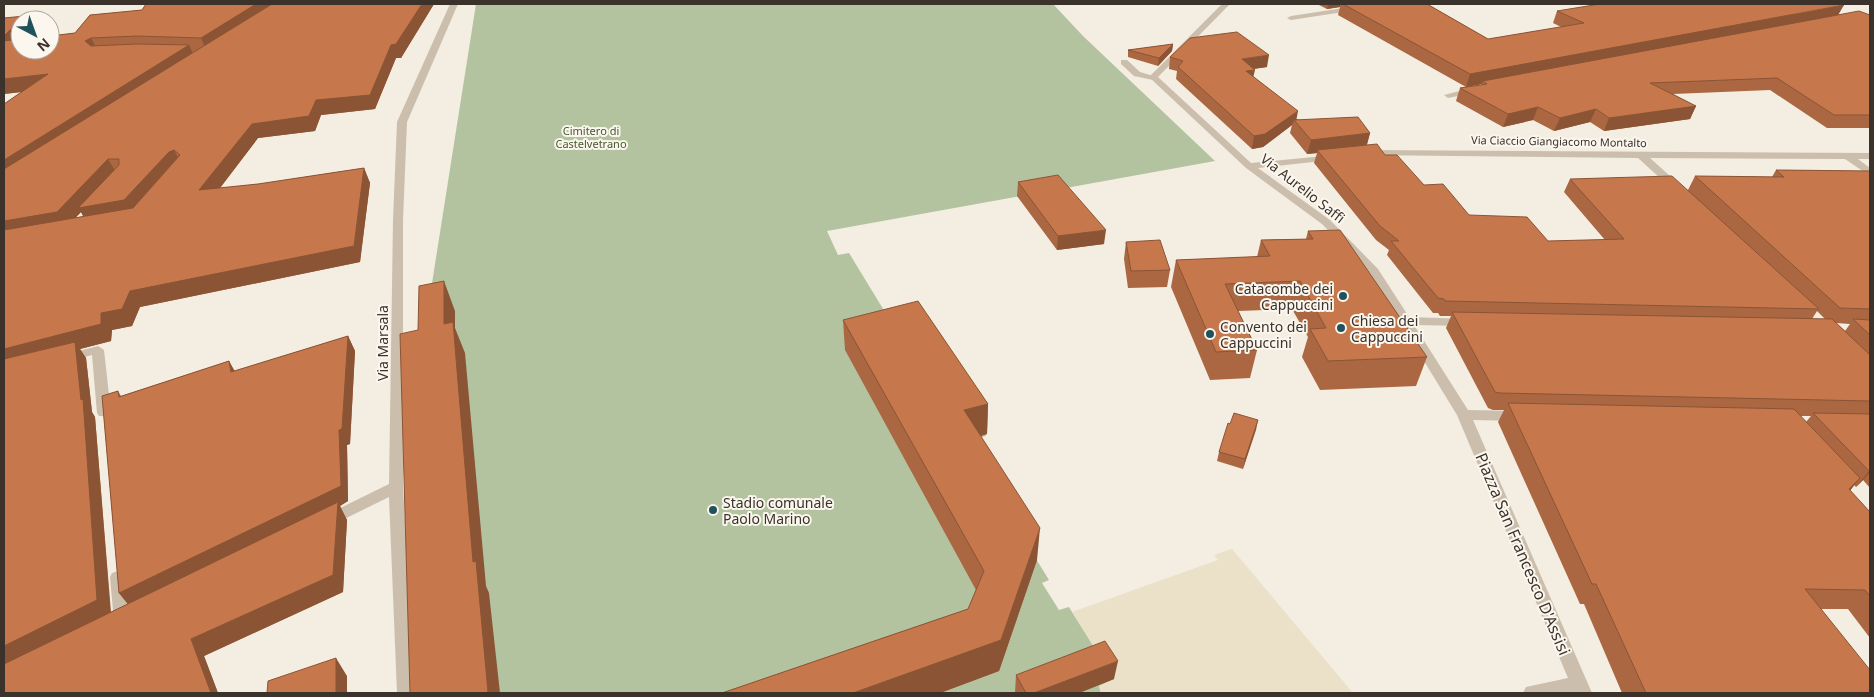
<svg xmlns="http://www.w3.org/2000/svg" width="1874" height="697" viewBox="0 0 1874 697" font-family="'Noto Sans',sans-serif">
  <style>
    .green { fill: #b3c3a0 }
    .plaza { fill: #ebe0c8 }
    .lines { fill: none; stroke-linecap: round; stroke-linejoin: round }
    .lane { fill: #ccbeac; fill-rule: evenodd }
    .street { fill: #ccbeac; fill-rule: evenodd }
    .wall { fill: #aa6741; fill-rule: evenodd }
    .shaded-wall { fill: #8b5435 }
    .building { fill: #c6784c; stroke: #8b5435 }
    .poi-dot { fill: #20525d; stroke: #fbf6ee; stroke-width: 2 }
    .labels { text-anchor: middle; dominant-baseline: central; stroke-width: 4; stroke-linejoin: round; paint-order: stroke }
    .far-park-label { font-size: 11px; fill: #45592e; stroke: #fbf6ee }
    .far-street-label { font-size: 11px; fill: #3a322b; stroke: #fbf6ee }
    .street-label { font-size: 14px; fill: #3a322b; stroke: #fbf6ee }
    .poi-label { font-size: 14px; fill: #3a322b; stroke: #fbf6ee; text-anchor: start }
    .near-street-label { font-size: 16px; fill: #3a322b; stroke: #fbf6ee }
  </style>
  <rect width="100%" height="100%" fill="#f4ede1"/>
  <path class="green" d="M476,4H1053L1083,36L1215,161L827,231L838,255L849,253L899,335L918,331L986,436L964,442L1049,580L1042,583L1059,610L1069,607L1114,679L1099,686L1101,693H427L430,296Z"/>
  <path class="plaza" d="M1232,549L1353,693H1101L1099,686L1114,679L1072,612L1218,560L1214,555Z"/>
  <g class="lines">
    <path class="lane" d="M1121,60H1127L1140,72L1157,77L1153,80L1134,76L1121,64Z"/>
    <path class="street" d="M450,4H458L407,122L403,220V487L415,693H397L389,497L334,524L329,526L324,524L321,520L324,516L389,484L393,220L397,122Z
      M1222,4H1230L1158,77L1251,163L1334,155L1336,157L1331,160L1258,168L1330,220L1378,269L1409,317L1469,319L1471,322L1465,326L1414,325L1468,410L1519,411L1524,413L1526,416L1524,419L1519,421L1473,420L1592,693L1574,692L1523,693L1526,687L1568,678L1457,415L1370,273L1322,224L1246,168L1149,77Z
      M1370,4H1387L1383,6L1291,20L1287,18L1291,16Z
      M1475,87L1478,88V92L1448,98L1444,95Z
      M1365,150L1870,153V159H1858L1870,168V176L1845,159L1650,158L1680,185L1681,187L1676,190L1672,189L1638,158L1362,155L1360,153Z
      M98,346L104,350L111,413L109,416H99L97,413L92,355L67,362L61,358L63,355Z
      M118,571L124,573L126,577L130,622L128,627L122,629L116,627L114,622L110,577L112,573Z"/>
  </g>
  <path class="wall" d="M146,4H434L401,58H396L375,109L321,115L315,131L258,138L220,188L258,184L364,168L370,183L360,262L140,307L132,326L112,330L111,341L80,349L86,358L92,412L95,417L111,612L128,604L119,593L102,396L118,391L121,396L229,361L234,371L348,336L355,351L350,444L347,445L348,501L340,506L347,520L343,592L204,656L218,693H4V104L21,92L4,94V18L25,16L28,20H20V50H50V36L75,33L90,15L142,10ZM81,212L83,216L76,218V217Z
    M1317,4H1427L1488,39L1561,27L1553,23L1557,11L1870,15V128H1827L1770,90L1673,94L1696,106L1690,119L1604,131L1590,122L1554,131L1533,120L1503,127L1456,101L1460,88L1482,85V84L1466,87L1338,15L1340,7L1327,9Z
    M1173,44L1172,51L1158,66L1128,57V50Z
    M1170,57L1267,67L1253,69V77L1296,119L1370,133L1367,145L1385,155L1424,185L1469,215L1548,241L1605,240L1564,192L1570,179L1688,190L1695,176L1772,177L1776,170L1870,171V488L1863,480L1856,487L1854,485L1850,491L1870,512V638L1848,609H1821L1870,693H1622L1584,604H1580L1498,422L1504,410H1493L1488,408L1446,328L1451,316H1440L1438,313H1433L1387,255L1389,250L1376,240L1314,163L1317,153L1307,154L1290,133L1292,125L1263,147L1252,149L1176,79L1177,71L1169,69ZM1817,311L1825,319H1812ZM1836,323L1850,324L1845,331ZM1800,416H1811L1806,422Z
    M1018,182L1104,244L1057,250L1017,196Z
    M1308,231L1427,357L1416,386L1320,390L1302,357L1308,337L1292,309L1238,311L1257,350L1250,378L1210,380L1171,287L1176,260L1257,257L1261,240L1306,239Z
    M1126,242L1170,270L1167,287L1128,288L1124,259Z
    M843,320L988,404L987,434L981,436L1037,560L999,671L940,693H722L968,609L976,590L845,350Z
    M1258,420L1243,469L1217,461L1219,452L1230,424Z
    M1016,675L1114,679L1079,693H1015Z"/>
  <path class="shaded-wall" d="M256,4H281L207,51L201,38Z
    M422,4H434L401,58H396L375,109L321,115L315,131L258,138L207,205L199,190L252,124L316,100L391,45Z
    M1328,4H1340V7L1327,9Z
    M1844,5L1837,17L1483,81L1482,84L1466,87L1470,74Z
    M25,16L28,20H20Z
    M20,20V41L4,49V36Z
    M91,38L98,51L85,41Z
    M1173,44L1172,51L1158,66L1159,58Z
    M189,45L195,58L4,181V160Z
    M1269,55L1267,67L1239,71L1242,59Z
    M1255,70L1252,82L1246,71Z
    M48,74L56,88L4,94V79Z
    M1696,106L1690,119L1604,131L1609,118Z
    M1538,107L1533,120L1503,127L1508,114Z
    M1596,109L1590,122L1554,131L1560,118Z
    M1298,111L1296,122L1294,120L1292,125L1263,147L1252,149L1254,136Z
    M1370,133L1366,147L1317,150V153L1307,154L1311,140Z
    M174,150L182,165L133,215L87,223L81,212L67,227L4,238V221L108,159L117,174L169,152Z
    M364,168L370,183L360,262L140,307L132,326L112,330L111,341L80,349L86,358L92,412L95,417L111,618L4,671V349L101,313L130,291Z
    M1106,230L1104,244L1057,250L1058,236Z
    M444,281L455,311V328L465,353L486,586L489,593L500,693H485L473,562L444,324Z
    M348,336L355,351L350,444L347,445L348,501L340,506L347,520L343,592L204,656L218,693H211L131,608L119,593Z
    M229,361L237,375L231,372Z
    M988,404L987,434L964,441V410Z
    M1258,420L1256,430L1243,469L1245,459Z
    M1870,470V472L1863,480L1856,487Z
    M1860,478L1844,498L1849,489Z
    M1040,528L1037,560L999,671L940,693H853L1001,640Z
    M336,658L347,676V693H336Z
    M1118,661L1114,679L1079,693H1034Z"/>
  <path class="building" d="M146,4H256L201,38L137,36L91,38L85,41L91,46L137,44L189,45L4,160V104L48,74L4,79V41L20,39V50H50V36L75,33L90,15L142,10Z
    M272,4H422L396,44L391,45L370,95L316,100L309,116L252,124L199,190L258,184L364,168L354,246L130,291L122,309L101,313V324L4,349V230L133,208L180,155L174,150L169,152L124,200L78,208L119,165V159H108L57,212L4,221V169Z
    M1343,4H1427L1488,39L1584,23L1557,11L1600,4H1840L1844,5L1470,74Z
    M1859,11L1870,15V115H1834L1777,78L1650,83L1696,106L1609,118L1596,109L1560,118L1538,107L1508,114L1460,88L1487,84L1483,81Z
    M25,16L20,20L4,36V18Z
    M1237,32L1269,55L1242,59L1255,70L1246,71L1298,111L1265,134L1254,136L1178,67L1183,61L1170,57L1190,38Z
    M1173,44L1159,58L1128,50Z
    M1358,117L1370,133L1311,140L1294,120Z
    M1377,144L1385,155H1397L1424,185L1443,184L1469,215L1527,217L1548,241L1624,239L1570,179L1672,176L1819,309L1445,301L1444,299L1438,298L1391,241H1399L1380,226L1317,150Z
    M1776,170L1870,171V309L1840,308L1695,176L1784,177Z
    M1058,175L1106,230L1058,236L1018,182Z
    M1340,230L1427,357L1328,361L1310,329L1326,328L1300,281L1225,284L1257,350L1216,352L1176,260L1270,256L1261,240L1313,239L1308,231Z
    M1160,240L1170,270L1131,271L1126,242Z
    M444,281V324L453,322L473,562L476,561L488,692L485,693H410L400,334L418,330L419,286Z
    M918,301L988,404L964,410L1040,528L1001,640L853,693H722L968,609L984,571L843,320Z
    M1452,312L1832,319L1870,355V401L1500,393L1495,392Z
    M1853,319L1870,320V335Z
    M348,336L342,429L339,430L341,486L119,593L102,396L118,391L119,397L229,361L231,372Z
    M75,342L81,400L83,399L97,600L4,646V359Z
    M1508,403L1794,409L1860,478L1849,489L1870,512V596L1865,590L1805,589L1870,670V693H1646L1596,584H1592Z
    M1234,413L1258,420L1245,459L1219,452L1228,423L1230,424Z
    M1813,413L1870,414V470L1869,471Z
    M338,502L333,575L191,639L211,693H4V664Z
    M1105,641L1118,661L1034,693H1026L1016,675Z
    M336,658V693H267L268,681Z"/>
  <g class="poi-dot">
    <circle cx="1343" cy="296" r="5"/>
    <circle cx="1341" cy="328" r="5"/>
    <circle cx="1210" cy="334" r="5"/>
    <circle cx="713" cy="510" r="5"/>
  </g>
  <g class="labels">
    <g class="far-park-label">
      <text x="591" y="130">Cimitero di<tspan x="591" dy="13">Castelvetrano</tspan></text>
    </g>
    <g class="far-street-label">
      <text transform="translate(1559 141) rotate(1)">Via Ciaccio Giangiacomo Montalto</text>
    </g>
    <g class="street-label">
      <text transform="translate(1303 188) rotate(38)">Via Aurelio Saffi</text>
      <text transform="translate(382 343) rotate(-90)">Via Marsala</text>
    </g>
    <g class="poi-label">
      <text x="1333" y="288" text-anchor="end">Catacombe dei<tspan x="1333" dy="16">Cappuccini</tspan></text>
      <text x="1351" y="320">Chiesa dei<tspan x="1351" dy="16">Cappuccini</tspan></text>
      <text x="1220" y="326">Convento dei<tspan x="1220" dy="16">Cappuccini</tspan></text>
      <text x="723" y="502">Stadio comunale<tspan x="723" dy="16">Paolo Marino</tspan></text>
    </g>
    <g class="near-street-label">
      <text transform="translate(1523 554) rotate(67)">Piazza San Francesco D'Assisi</text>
    </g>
  </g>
  <rect width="1874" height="697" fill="none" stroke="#3a322b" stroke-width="10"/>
  <g transform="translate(35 35) rotate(139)"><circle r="24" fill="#fbf6ee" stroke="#aea8a0"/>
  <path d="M0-4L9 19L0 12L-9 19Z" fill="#20525d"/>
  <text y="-8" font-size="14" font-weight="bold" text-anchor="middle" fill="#3a322b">N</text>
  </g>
</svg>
